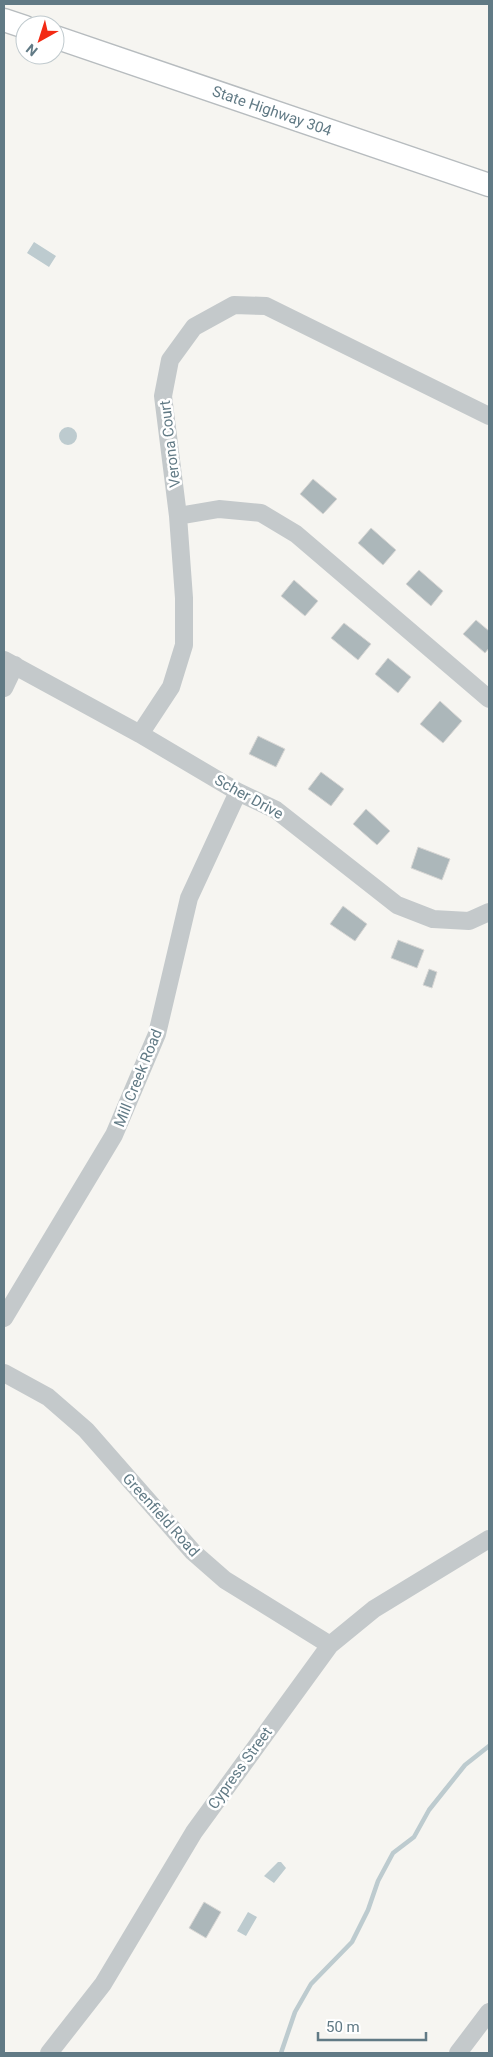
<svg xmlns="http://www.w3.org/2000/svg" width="493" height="2057" viewBox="0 0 493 2057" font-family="Roboto,sans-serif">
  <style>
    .water { fill: #bdcbcf }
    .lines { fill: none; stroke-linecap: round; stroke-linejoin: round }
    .stream { stroke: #bdcbcf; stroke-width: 4.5 }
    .building { fill: #acb7ba; stroke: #d7d6d4 }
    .major-casing { stroke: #b7bcbf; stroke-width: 25 }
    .minor { stroke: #c4c9cb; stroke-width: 18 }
    .major { stroke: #fff; stroke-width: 22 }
    .labels { text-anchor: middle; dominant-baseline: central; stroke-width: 5; stroke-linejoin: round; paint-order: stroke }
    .street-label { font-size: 15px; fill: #617a85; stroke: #fff }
  </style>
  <rect width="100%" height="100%" fill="#f6f5f1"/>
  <path class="water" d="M34,242L56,256L49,267L27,253Z
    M59 436a9 9 0 1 1 18 0a9 9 0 1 1-18 0Z
    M278,1862H281L286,1868L274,1883L264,1876Z
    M248,1912L257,1917L246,1936L237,1931Z"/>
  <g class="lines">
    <path class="stream" d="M281,2053L295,2012L311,1984L352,1942L368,1910L378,1881L393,1853L414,1837L429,1810L465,1765L489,1746"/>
  </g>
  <path class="building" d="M313,479L337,499L323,514L300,494Z
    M371,528L396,550L383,565L358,543Z
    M419,570L443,591L431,606L406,584Z
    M294,580L318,601L305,616L281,596Z
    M476,620L489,631V648L485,653L463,634Z
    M344,623L371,644L358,660L331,638Z
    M388,658L411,677L398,693L375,674Z
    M440,701L462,721L443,743L420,724Z
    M258,736L285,749L276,767L249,754Z
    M321,772L344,789L331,806L308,789Z
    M366,809L390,831L377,845L353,824Z
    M418,847L450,859L442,880L411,868Z
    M343,906L367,924L355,941L330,924Z
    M398,940L424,950L417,968L391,958Z
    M429,969L437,972L432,988L423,985Z
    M204,1902L221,1912L206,1938L189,1928Z"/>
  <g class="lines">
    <g class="major-casing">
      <path id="major" d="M4,20L25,27
        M55,37L489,185"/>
    </g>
    <path class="minor" d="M178,516L219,509L261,513L296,534L489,699
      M4,660L140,734L238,792L276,810L397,905L433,919L469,921L489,912
      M4,688L15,665
      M140,734L171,687L184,645V598L178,516L163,396L170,360L194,327L234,305L266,306L489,416
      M4,1318L114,1135L157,1034L189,898L238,792
      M4,1373L48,1397L86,1430L193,1552L225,1580L330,1645
      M49,2053L103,1984L194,1832L330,1645L374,1609L489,1539
      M458,2053L489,2012"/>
    <use href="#major" class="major"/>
  </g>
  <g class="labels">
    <g class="street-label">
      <text transform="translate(272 111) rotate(19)">State Highway 304</text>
      <text transform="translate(170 444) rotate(-97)">Verona Court</text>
      <text transform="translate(249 797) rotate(29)">Scher Drive</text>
      <text transform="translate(138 1078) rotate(-68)">Mill Creek Road</text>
      <text transform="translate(161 1515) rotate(48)">Greenfield Road</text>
      <text transform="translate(240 1768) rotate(-54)">Cypress Street</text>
    </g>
  </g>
  <rect width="493" height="2057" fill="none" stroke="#617a85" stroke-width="10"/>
  <g transform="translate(40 40) rotate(219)"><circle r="24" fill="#ffffff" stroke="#c0cace"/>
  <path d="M0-4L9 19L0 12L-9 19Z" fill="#f32a14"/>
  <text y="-8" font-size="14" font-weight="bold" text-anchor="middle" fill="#617a85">N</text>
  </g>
  <path d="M318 2032v8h108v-8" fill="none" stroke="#617a85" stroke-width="2.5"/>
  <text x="326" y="2032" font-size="15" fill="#617a85" stroke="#ffffff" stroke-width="4" paint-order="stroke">50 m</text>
</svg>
